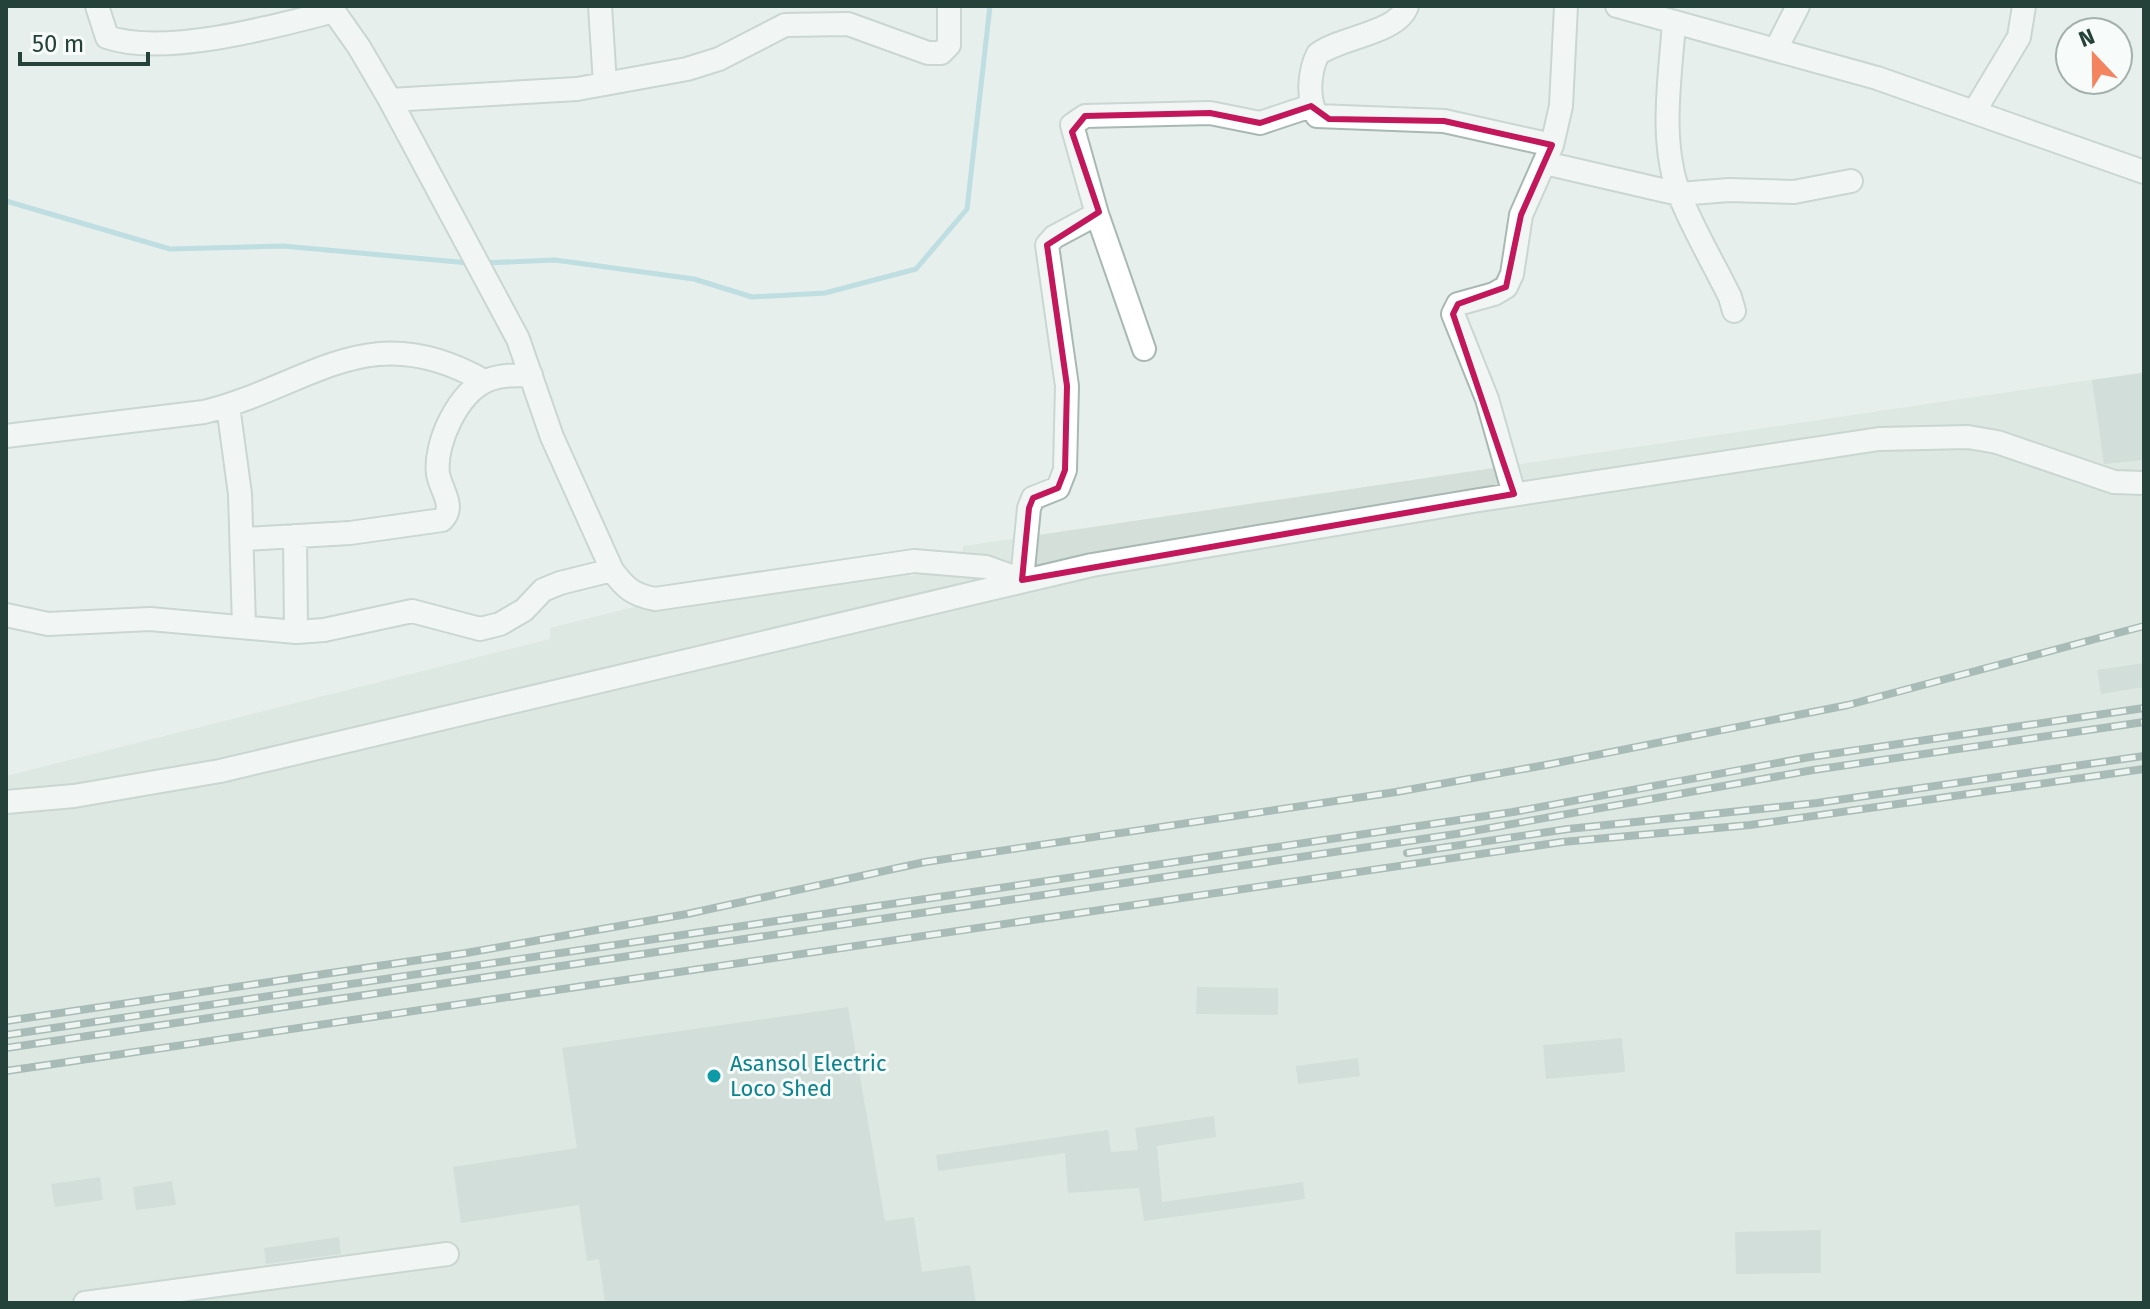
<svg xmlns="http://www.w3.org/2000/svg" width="2150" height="1309" viewBox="0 0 2150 1309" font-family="'Fira Sans',sans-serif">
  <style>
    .built { fill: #d4dfda }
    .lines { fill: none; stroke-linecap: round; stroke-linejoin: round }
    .stream { stroke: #8ec9d4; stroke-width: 5 }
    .building { fill: #bbcac4 }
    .minor-casing { stroke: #a8b8b2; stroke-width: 26 }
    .minor { stroke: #fff; stroke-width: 22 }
    .rail-casing { stroke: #5f7d75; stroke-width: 8 }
    .rail { stroke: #f7fbf9; stroke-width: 5; stroke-dasharray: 15; stroke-linecap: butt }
    .marked { fill: none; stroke: #c2185b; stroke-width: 6; stroke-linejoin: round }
    .culture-dot { fill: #0f9aa8; stroke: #f7fbf9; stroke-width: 3 }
    .labels { text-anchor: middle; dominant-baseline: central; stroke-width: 6; stroke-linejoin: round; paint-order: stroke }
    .culture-label { font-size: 22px; fill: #0d838f; stroke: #f7fbf9; text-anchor: start }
  </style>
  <rect width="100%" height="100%" fill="#e6efeb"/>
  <path class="built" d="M2144,372V1303H6V776L550,639V628L638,606L894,561L910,576L956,568L964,546Z"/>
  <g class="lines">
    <path class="stream" d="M6,201L170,249L283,246L469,263
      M483,263L555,260L694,279L752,297L825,293L916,269L967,209L990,6"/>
  </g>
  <path class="building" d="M2144,373V460L2104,464L2092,380Z
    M2144,663V687L2101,694L2097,670Z
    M1197,987L1278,988V1015L1196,1014Z
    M848,1007L885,1221L914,1217L922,1272L970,1265L976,1303H605L599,1259L587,1261L579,1205L461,1223L453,1167L577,1148L562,1048Z
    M1622,1038L1625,1072L1546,1079L1543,1045Z
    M1358,1058L1360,1076L1298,1084L1296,1066Z
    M1214,1116L1216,1137L1157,1146L1162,1202L1303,1182L1305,1199L1144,1221L1139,1188L1068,1193L1065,1153L938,1171L936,1155L1108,1130L1111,1152L1138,1150L1135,1128Z
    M100,1177L103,1200L55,1207L51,1184Z
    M172,1181L176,1205L136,1210L133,1187Z
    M1821,1230V1273L1736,1274L1735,1232Z
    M339,1237L341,1254L266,1264L264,1248Z"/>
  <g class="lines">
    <g class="minor-casing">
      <path id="minor" d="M97,6L107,37C164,57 277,26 334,11
        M330,6L359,47L390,100L518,339L552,437L612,570C625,588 633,595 655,599L914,561L986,567L1022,580L1029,508L1033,498L1058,488L1065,470L1067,386L1047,245L1054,237L1097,214L1072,125L1085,116L1210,113L1260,123L1311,106
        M600,6L605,84
        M1407,6C1398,33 1341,37 1318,54C1309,71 1307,99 1317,116L1444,121L1552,145
        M1617,6L1877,78L2144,172
        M1674,23C1670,79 1659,143 1680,196C1694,231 1714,264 1730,297L1734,311
        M1776,49L1798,6
        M390,100L577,89L687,69L719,59L785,25L848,24L928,53H941L949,45V6
        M1974,112L2019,37L2024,6
        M1545,163L1679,194L1729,190L1794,192L1851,181
        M1097,214L1144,349
        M228,406L240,494L244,625
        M6,436L204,412C312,385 368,315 484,381
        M1514,494L1487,399L1453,314L1458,304L1494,294L1506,287L1512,274L1521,215L1552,145L1561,106L1566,6
        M295,536L296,632
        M244,539L350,533L442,520C456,506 441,491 438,474C434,444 458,392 488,380C501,375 516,375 531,375
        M6,615L48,624L150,619L296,632L324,630L412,611L480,629L500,624L524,610L543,590L560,583L612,570
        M6,802L74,796L220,771L1092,565L1479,500L1879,439L1968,437L1997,442L2114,482L2144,483
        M85,1303L447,1254"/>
    </g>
    <use href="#minor" class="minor"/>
    <g class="rail-casing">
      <path id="rail" d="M1407,853L1568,829L1817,803L2144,756
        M6,1021L466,953L687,914L925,862L1396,792L1551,764L1848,705L2144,626
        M6,1035L1513,812L1810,757L2144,708
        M6,1048L1456,834L1813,770L2144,722
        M6,1071L1562,842L1750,825L2144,769"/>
    </g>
    <use href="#rail" class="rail"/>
  </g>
  <path d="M0 0H2150V1309H0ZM1311,106L1329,119L1444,121L1552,145L1521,215L1506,287L1458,304L1453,314L1514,494L1022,580L1029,508L1033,498L1058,488L1065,470L1067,386L1047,245L1099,212L1072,132L1085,116L1210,113L1260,123Z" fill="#e6efeb" fill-opacity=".55" fill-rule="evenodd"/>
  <path class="marked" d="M1311,106L1329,119L1444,121L1552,145L1521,215L1506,287L1458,304L1453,314L1514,494L1022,580L1029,508L1033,498L1058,488L1065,470L1067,386L1047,245L1099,212L1072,132L1085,116L1210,113L1260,123Z"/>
  <circle class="culture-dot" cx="714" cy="1076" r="8"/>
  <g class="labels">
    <g class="culture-label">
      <text x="730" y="1063">Asansol Electric<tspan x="730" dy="25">Loco Shed</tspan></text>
    </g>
  </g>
  <rect width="2150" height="1309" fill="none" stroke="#24423a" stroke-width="16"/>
  <g transform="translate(2094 56) rotate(338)"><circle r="38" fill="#f7fbf9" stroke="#a3b1ad" stroke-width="2"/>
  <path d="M0-6L14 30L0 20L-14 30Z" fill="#f4845f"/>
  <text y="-12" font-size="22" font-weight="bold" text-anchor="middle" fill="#24423a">N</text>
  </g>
  <path d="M20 52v12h128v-12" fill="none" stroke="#24423a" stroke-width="4"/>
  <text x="32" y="52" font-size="24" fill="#24423a" stroke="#f7fbf9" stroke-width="6" paint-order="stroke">50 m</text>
</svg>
